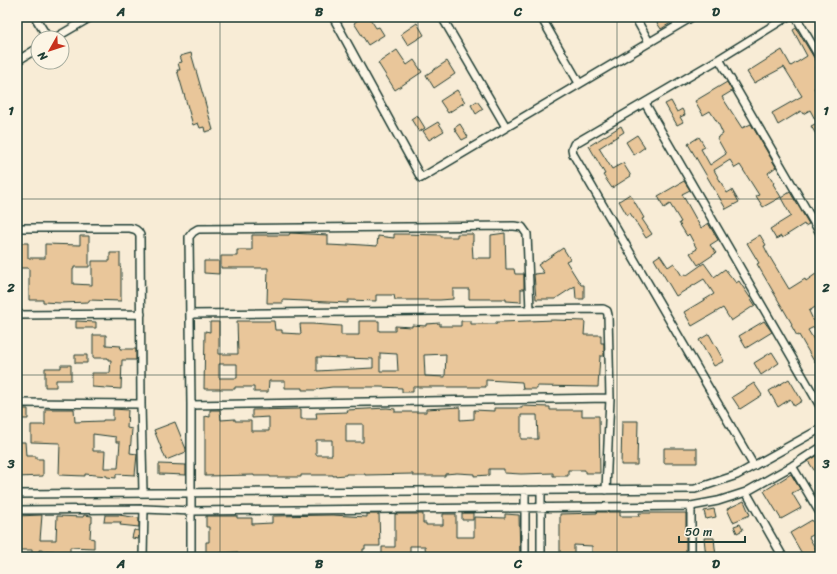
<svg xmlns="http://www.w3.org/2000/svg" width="837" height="574" viewBox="0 0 837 574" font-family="Sriracha,sans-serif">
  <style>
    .building { fill: #e9c69a; stroke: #1f3d34; fill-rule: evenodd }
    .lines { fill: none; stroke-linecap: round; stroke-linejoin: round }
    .minor-casing { stroke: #1f3d34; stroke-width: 10 }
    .minor { stroke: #fcf5e5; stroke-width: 7 }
    .grid { fill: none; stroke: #1f3d34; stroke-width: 1; stroke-opacity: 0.55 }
    .neatline { fill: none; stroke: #1f3d34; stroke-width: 1.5 }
    .grid-label { font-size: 13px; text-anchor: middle; font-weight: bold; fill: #1f3d34 }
  </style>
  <rect width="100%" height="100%" fill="#f8ecd6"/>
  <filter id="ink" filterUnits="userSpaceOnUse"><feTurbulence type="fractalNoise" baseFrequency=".025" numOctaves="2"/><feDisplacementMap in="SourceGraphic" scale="8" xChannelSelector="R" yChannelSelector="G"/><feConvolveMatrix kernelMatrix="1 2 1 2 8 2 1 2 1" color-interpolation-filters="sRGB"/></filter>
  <g filter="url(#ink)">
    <path class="building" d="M362,17H369L376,28L379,27L384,35L368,45L354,23Z
      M653,17H680L661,29Z
      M417,23L424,35L408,45L401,34Z
      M796,28L816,61L820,63V66L815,68L820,76V85L814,88L820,98V141L811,126L817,123L810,110L803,114L801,111L778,125L772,113L802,96L784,67L754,83L747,72L782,50L791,66L807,56L793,30Z
      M397,50L407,65L414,60L422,72L395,90L378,63Z
      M191,53L213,130L205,132L204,127L200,128L198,123L193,125L177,70H180L178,63L182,62L180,56Z
      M447,61L455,74L434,88L426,75Z
      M727,82L732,91L722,97L742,128L751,124L776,167L768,173L774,183L773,184L781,197L763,207L756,196L759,195L740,165L735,168L730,160L714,170L727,193L732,190L739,202L726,209L688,144L699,137L705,147L701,149L710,165L726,154L717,138L723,134L719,125L710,111L703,115L695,101Z
      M457,90L465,102L448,113L440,101Z
      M477,101L483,109L476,114L471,105Z
      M671,101L677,112L682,109L685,115L680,117L683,122L677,125L665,104Z
      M417,115L425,128L419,132L411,119Z
      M438,122L444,131L429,140L423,131Z
      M460,124L468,137L462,140L454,128Z
      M621,126L624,132L599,148L612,169L623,163L631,176L612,188L603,175L605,174L589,146Z
      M637,135L645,147L634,155L626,142Z
      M684,181L690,190L682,194L701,228L708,223L718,240L710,245L716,253L698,265L690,253L697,249L689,234L687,236L679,223L681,222L670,204L664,208L658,196Z
      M790,192L809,224L805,226L804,224L782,238L781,236L776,239L770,229L791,216L781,198Z
      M630,194L644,218L642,219L652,234L646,238L630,213L627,215L619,201Z
      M290,233L328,235V245L348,246V244L362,245L377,246L378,236L394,238V234H406L441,235V237H457V234H473V242H472L473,258H491V235L505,233L506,269H514L515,274H524V289H521V302L506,301V299H469V289H453V299L440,300H395L394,295H376V301L348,300V303L283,300V303H267L268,268H221V256H237V250H252V235H289Z
      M760,235L766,245L764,246L768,254L789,289L805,279L806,281L820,271V304L809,311L816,326L808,330L817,345L820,343V360L815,363L799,335L797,336L791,325L792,324L757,264L759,263L747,243Z
      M80,236H89V267H74V269H73V284L92,285V261H110V253H120V267L121,268V301L89,300V302L60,303L43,302V300H29V268H17V243H28V258H45V244L80,245Z
      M563,248L570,259L566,261L581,285H584V299H576L575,286L555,299H536L534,274L544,273L538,265Z
      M660,255L668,267L674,263L682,276L686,274L687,275L704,263L714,277L725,269L736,283L739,281L755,305L731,321L723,308L692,326L684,312L714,294L704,279L676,296L654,259Z
      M204,261H219V274L204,273Z
      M554,320L585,321L584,335H601V343H604V356H600L598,387L537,386V389H523L522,382L486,380V387H413V392H402V388L380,387H332L317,389V390H302V388H285V381H269L268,392H254V387H235V389H204L205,331L210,332V322H219V354H238L237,321H274L275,330H282V333L301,334L300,324H312L341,326V335H359V321H379V331H395V326L412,327V325L426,326V324L440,323V326H461V321H471V324H496V322H502ZM380,353L397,354L398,371H380ZM446,354L445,377L425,376L424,355ZM317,357L373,359V368L317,371ZM219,364H237V378H219Z
      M76,321L96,322V328H76Z
      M764,321L772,332L746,348L739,336Z
      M709,334L724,361L714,366L699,340Z
      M93,335H106V345L121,346L120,349H136V360H122L121,389L92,387V373H110L111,360H108V358H93Z
      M772,352L779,363L761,375L754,363Z
      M75,355H87V363H75Z
      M61,365H71V380H56V387H45V368H61Z
      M789,379L802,401L794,406L790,399L778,407L769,391Z
      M754,383L762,395L740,409L732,397Z
      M522,406L550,407V410H582V416H599L600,473H585V470H568V476H553V473L521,474L504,473V469H489V475L474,476V474L457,473L445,474V476H413V474L365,475V474H346V475L333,476V475H301V477H270V476H254V475L205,476V416L210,417V410H220L221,420L235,419V421H251V431H269V417L252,418V410L301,409V419H317L316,413L348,412L347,410L387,408L395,409V412H426V409L460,407V420L474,419V410L494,411V408H522ZM521,415H537L538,439H521ZM346,424H363V442H346ZM316,440H332V455H316Z
      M17,409H28V419H17Z
      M45,409H74L75,422L103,421V420H113V409L128,410L127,428L132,429L130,453L137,454L135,475L116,474V478L107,477V476L85,474V476L59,475L60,443L31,442V425H45ZM93,434L116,437V442H120L118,468H104L105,451H93Z
      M622,421H638L637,465H621Z
      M175,422L186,449V452L166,460L154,430Z
      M17,442H25L26,456H36V459H43V476L17,477Z
      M664,448H697V463H664Z
      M820,454V479L808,461Z
      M159,464L186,465V475L159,474Z
      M791,474L800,489L792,493L801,508L781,519L764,491Z
      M744,501L750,515L733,522L727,509Z
      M714,509L716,517L706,519L704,511Z
      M597,512H620V516H640L639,513H686V557H640V555H622V557H592V546L574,545V557H560V514L597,513Z
      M462,513H473V520H462Z
      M367,514H379L380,546H365V549H363V557H237V552L219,553V557H206V542H209V527H206V516H237V518H252V524L272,523V516L332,515L367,517Z
      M395,514H423V523H426V525H443V514H456V537H474V517L505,518V514L519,515L520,557H426L425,546H410V557H382V547H395Z
      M42,515L40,540H56L57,516L83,517L84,515L92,516V523H91L90,538L94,539V548L70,547V553H54V551L39,550V557H32V550H17V516Z
      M105,515H119L139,518V527L120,525L121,522H104Z
      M812,520L819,532L809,537L820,557H804L790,533Z
      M740,524L743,530L737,533L734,526Z
      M134,530L139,531L138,539L132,538Z
      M704,538H714L716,557H706Z"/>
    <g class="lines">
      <g class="minor-casing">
        <path id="minor" d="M35,17L48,38
          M333,17L421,178L692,17
          M442,17L506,127
          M541,17L579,83
          M635,17L649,42
          M796,17L820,58
          M55,38L91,17
          M719,59L820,233
          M17,61L38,48
          M645,103L820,406
          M17,228H130C135,229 138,230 140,235L141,404L143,493
          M191,314L603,309L607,311L608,315L610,398L606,490
          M17,315L141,314
          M17,403L141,404
          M191,405L610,398
          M754,466L573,154L572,149L574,144L719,59L787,17
          M792,466L820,513
          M525,490V557
          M746,492L783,557
          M17,494L695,489L737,475L820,429
          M691,506V557
          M17,510L144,509L192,511L691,506L718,501L746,492L792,466L820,448
          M143,557L144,509
          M191,557V405L189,237L193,232L198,229L514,226L522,227L527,234L530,310
          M541,557V490"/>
      </g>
      <use href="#minor" class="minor"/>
    </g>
  </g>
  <path class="grid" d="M220,17V557M418,17V557M617,17V557M17,199H820M17,375H820"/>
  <rect width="837" height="574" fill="none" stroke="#fcf5e5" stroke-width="44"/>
  <g transform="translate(50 50) rotate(231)"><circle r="19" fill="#fcf5e5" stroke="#a4ab9e"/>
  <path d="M0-3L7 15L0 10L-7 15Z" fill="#c8321e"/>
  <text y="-6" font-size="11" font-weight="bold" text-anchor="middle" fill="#1f3d34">N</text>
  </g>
  <path d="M679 536v6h66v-6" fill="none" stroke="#1f3d34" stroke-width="2"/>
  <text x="685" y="536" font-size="12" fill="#1f3d34" stroke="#fcf5e5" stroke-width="3" paint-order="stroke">50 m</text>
  <rect x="22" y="22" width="793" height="530" class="neatline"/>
  <g class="grid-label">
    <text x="121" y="16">A</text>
    <text x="319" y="16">B</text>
    <text x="518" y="16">C</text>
    <text x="716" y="16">D</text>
    <text x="11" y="115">1</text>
    <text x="826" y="115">1</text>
    <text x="11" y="292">2</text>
    <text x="826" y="292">2</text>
    <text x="11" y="468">3</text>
    <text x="826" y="468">3</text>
    <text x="121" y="568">A</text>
    <text x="319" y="568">B</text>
    <text x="518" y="568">C</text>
    <text x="716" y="568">D</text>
  </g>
</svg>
